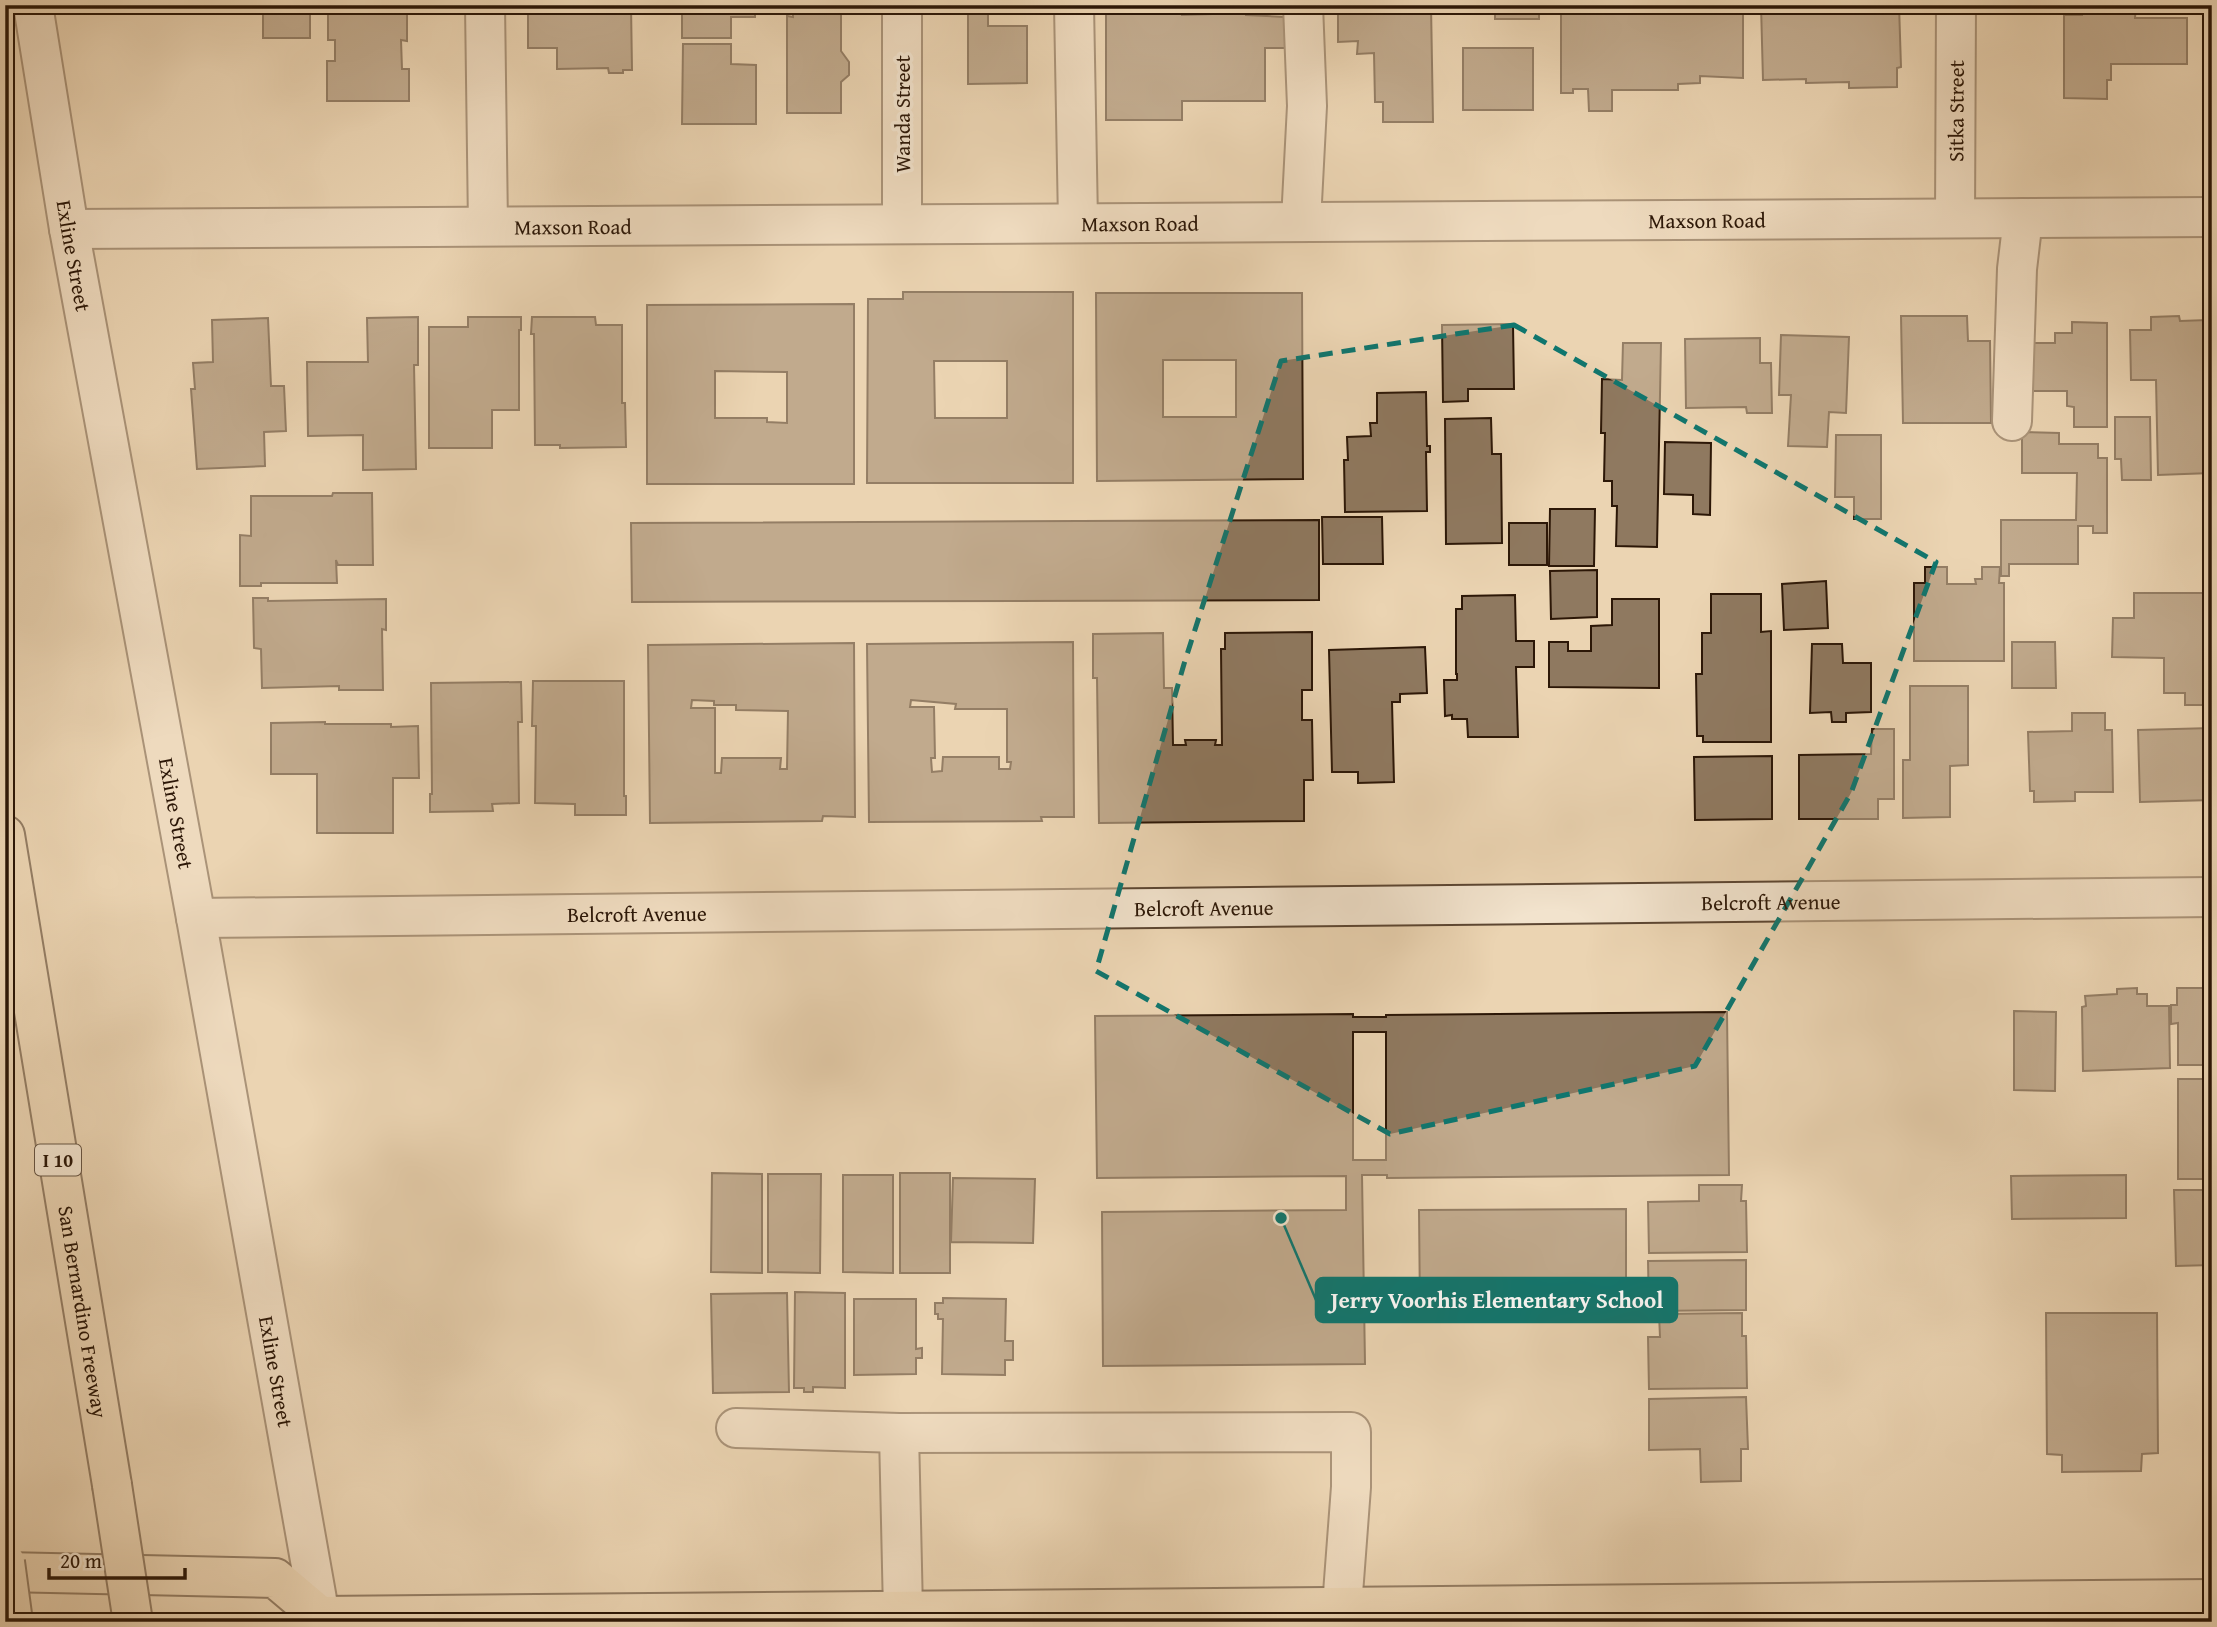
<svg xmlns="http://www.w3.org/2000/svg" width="2217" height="1627" viewBox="0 0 2217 1627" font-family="'Gentium Book Plus',serif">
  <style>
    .building { fill: #8f7960; stroke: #2c1707; stroke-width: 2; fill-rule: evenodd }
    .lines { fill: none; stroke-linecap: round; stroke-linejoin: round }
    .minor-casing { stroke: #5c4632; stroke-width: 42 }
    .major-casing { stroke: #2c1707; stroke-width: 42 }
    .highway-casing { stroke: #2c1707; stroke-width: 42 }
    .minor { stroke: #f2e3cd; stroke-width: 38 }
    .major { stroke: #ebd4b2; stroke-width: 38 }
    .highway { stroke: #ebd4b2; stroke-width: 38 }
    .highway-bridge-casing { stroke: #2c1707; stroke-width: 42; stroke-linecap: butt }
    .highway-bridge { stroke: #ebd4b2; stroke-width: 38 }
    .marked { fill: none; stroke: #0f766e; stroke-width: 5; stroke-dasharray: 14 9; stroke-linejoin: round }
    .labels { text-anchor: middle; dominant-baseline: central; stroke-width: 7; stroke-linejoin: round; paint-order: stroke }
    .shield { fill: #f2e3cd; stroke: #675442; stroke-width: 2 }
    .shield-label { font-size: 19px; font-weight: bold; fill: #2c1707 }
    .street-label { font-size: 21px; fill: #2c1707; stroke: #f2e3cd }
    .leader { fill: none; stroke: #0f766e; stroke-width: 2.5 }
    .callout-dot { fill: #0f766e; stroke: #f2e3cd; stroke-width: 2.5 }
    .callout { fill: #0f766e; stroke: #0f766e; stroke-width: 2.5 }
    .callout-label { font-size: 23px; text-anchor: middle; font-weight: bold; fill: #fff }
  </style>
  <rect width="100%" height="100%" fill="#ebd4b2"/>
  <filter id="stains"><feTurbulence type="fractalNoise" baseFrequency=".00286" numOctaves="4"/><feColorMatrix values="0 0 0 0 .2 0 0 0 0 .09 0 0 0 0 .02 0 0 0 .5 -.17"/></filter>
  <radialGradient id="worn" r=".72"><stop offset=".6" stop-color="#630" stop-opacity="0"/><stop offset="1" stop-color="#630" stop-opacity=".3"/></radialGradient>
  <path class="building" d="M263,5H310V38H263Z
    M328,5H407V41L401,40L402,69H409V101H327V61H335V40H328Z
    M528,5H631L632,70H623V73H609L608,68L557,69V48H528Z
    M682,5H755V17H731V38H682Z
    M793,5H841V51L849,62V75L841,82V113H787V16L793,17Z
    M1024,5V8H988V26H1027V83L968,84V6Z
    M1121,5H1182V15L1212,14V5H1246V15L1285,17V48H1265V101H1182V120H1106V7H1121Z
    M1338,5H1431L1433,122H1383V102H1375L1374,53L1357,54L1358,41L1338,42Z
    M1495,5H1539V19H1495Z
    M1605,5H1743V78L1700,76V83L1678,84V90H1612V111H1589L1588,89H1573V93H1561V11L1605,10Z
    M1761,5H1899L1901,67L1897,68V87L1849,88V82L1806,83V79L1763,80Z
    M2082,5H2136L2135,18H2187V64H2111V80H2107V99L2064,98V15H2082Z
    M683,44H731V64L756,65V124H682Z
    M1463,48H1533V110H1463Z
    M903,292H1073V483H867L868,299H903ZM934,361H1007V418H935Z
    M1096,293H1302L1303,479L1097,481ZM1163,360H1236V417H1163Z
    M854,304V484H647V305ZM715,371L787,372V423L767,422V418H715Z
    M1901,316H1967L1968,341H1990L1991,423H1903Z
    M2179,316L2180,321L2208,320L2211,473L2158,475L2156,380H2131L2130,330H2151V317Z
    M418,317V365H414L416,469L363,470V435L308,436L307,362H368L367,318Z
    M468,317H521V330H519V410H492V448H429V327H468Z
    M532,317H595L596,325H622V403H625L626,447L560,448V445H535L534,334H531Z
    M268,318L271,386H284L286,431L264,432L265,466L197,469L191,389H195L193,363L213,362L212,320Z
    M2072,322L2107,323V427H2074V407L2067,406V391H2033V343H2055V333H2072Z
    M1513,324L1514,389H1468V401L1443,402L1442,325Z
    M1781,335L1849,337L1846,413L1829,412L1827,447L1788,446L1791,395H1779Z
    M1760,338V363H1771L1772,413H1747L1746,407L1686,408L1685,339Z
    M1623,343H1661L1657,547L1616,546L1617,506H1612V481H1604L1605,433H1601L1602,379L1622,380Z
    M1426,392L1427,446H1430V452H1426L1427,511L1345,512L1344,460H1348L1347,437L1371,436L1370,423H1377V393Z
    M2115,417H2150L2151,480H2122L2121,459H2115Z
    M1491,418L1492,454H1501L1502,543L1446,544L1445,419Z
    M2022,432L2059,433V444H2098V458H2107V533H2093V526H2078V564H2009V576H2001V520H2076L2077,473H2022Z
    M1836,435H1881V519H1854V497H1835Z
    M1665,442L1711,443L1710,515L1693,514V495L1664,494Z
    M333,493H372L373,565H338L336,560L337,583H261V586H240V535L251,536V496H332Z
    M1550,509H1595L1594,566H1549Z
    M1322,517H1382L1383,564H1323Z
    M1319,520V600L632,602L631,523Z
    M1509,523H1547V565H1509Z
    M1925,567H1947V584H1976L1975,579H1982V567H2000L1999,583H2004V661H1914V583H1925Z
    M1597,570V617L1551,619L1550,571Z
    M1826,581L1828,628L1784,630L1782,584Z
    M2134,593H2211V693H2204V705H2185V693H2164V658L2112,657L2113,618H2134Z
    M1711,594H1761V632L1771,631V742H1703V736H1697L1696,674H1702V633H1711Z
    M1515,595L1516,641H1534V667H1516L1518,737H1468L1467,719H1452V715L1445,716L1444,680H1457V674H1456V609H1462V596Z
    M253,598H268V601L386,599V630L382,629L383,690H339V686L262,688L261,649L254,648Z
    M1612,599H1659V688L1549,687V642H1568V651H1591V626L1612,625Z
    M1312,632V690H1302V720H1312L1313,780H1304V821L1099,823L1097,678H1093V634L1163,633L1164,688H1172L1173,745H1186L1185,740H1216L1215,745H1222L1221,649H1225V633Z
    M1073,642L1074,817H1041L1042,821L869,822L867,644ZM911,700L956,704L955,709H1007V762H1011L1010,769H999V757H943L942,771L932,772L931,758H935L934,707H910Z
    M2012,642H2055L2056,688H2012Z
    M854,643L855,817L823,816L822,821L650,823L648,645ZM692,700L714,701V705H736V710L788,711L787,769H780L781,758H722L721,773H715V708H691Z
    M1812,644H1842L1843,663H1871V712L1846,713V722H1832L1831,712L1810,713Z
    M1425,647L1427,693L1400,694V702H1392L1394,782L1358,783V772H1332L1329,650Z
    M533,681H624V796H626V815H575V804L535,803L536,726H532Z
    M521,682L522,722H518L519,803L492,804L493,811L430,812V794H432L431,683Z
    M1910,686H1968V765L1950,766V817L1903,818V760H1910Z
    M2072,713H2105V730H2112L2113,792H2075V801L2034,802V791H2030L2028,732L2072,731Z
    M325,722V724H391V727L418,726L419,778H393V833H317V774H271V723Z
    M2212,728V800L2140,802L2138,730Z
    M1872,729H1894V799H1878V819H1799V755L1871,754Z
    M1772,756V819L1695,820L1694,757Z
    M2137,988V994H2147V1006H2169L2170,1068L2083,1071L2082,1007L2086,1006L2085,996L2117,994V989Z
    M2177,988H2212V1065H2178V1023L2171,1024V1005H2177Z
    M2014,1011L2056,1012L2055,1091L2014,1090Z
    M1727,1012L1729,1175L1387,1178V1175H1362L1365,1364L1103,1366L1102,1212L1346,1210V1176L1097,1178L1095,1016L1353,1014V1017H1386V1015ZM1353,1032H1386V1160H1353Z
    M2178,1079H2212V1179H2178Z
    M712,1173L762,1174V1273L711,1272Z
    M900,1173H950V1273H900Z
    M768,1174H821L820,1273L768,1272Z
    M843,1175H893V1273L843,1272Z
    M2126,1175V1218L2012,1219L2011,1176Z
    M953,1178L1035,1179L1033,1243L951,1242Z
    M1699,1185H1742L1741,1201H1746L1747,1252L1649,1253L1648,1202L1699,1201Z
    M2174,1190H2209L2208,1199L2212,1198V1265L2176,1266Z
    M1626,1209V1310H1420L1419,1210Z
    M1746,1260V1310L1649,1311L1648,1261Z
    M795,1292L845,1293V1388L813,1387V1392H804V1388H794Z
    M787,1293L789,1392L713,1393L711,1294Z
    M943,1298L1006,1299L1005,1341H1013V1360H1005V1375L942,1374L943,1319H938V1314H935V1303H943Z
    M854,1299H916V1349L922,1348V1358H916V1374L854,1375Z
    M1742,1313V1336H1746L1747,1388L1649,1389L1648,1337H1660L1659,1314Z
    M2046,1313H2157L2158,1453L2142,1454L2141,1471L2062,1472V1455L2047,1454Z
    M2205,1317H2212V1347H2205Z
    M1746,1397L1748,1449H1741V1481L1701,1482L1700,1449L1649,1450V1399Z"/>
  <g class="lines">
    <g class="minor-casing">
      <g id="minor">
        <path id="s1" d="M33,5L69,229L196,918L321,1622"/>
        <path d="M485,5L488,226"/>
        <path d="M1074,5L1078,222"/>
        <path id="s2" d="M1955,218L1956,5"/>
        <path d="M1301,221L1307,106L1303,5"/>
        <path d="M902,223V5"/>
        <path id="s3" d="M69,229L2212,217"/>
        <path d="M2012,421L2017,269L2023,218"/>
        <path id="s4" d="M196,918L2212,897"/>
        <path d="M736,1428L899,1433L1351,1432V1487L1342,1607"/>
        <path d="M899,1433L903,1611"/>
      </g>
    </g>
    <g class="major-casing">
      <path id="major" d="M5,1572L275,1578L320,1616
        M311,1622L320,1616L2212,1599"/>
    </g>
    <g class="highway-casing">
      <g id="highway">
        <path id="s5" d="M5,835L112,1485"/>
      </g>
    </g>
    <use href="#minor" class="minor"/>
    <use href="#major" class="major"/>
    <use href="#highway" class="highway"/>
    <g class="highway-bridge-casing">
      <path id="highway-bridge" d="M112,1485L133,1622
        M5,1562L13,1622"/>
    </g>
    <use href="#highway-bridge" class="highway-bridge"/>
  </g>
  <path d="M0 0H2217V1627H0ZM1514,325L1936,562L1851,793L1695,1066L1390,1134L1096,971L1184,664L1281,361Z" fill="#ebd4b2" fill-opacity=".55" fill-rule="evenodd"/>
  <path class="marked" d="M1514,325L1936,562L1851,793L1695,1066L1390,1134L1096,971L1184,664L1281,361Z"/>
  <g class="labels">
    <rect class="shield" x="35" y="1144.5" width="46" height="31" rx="5"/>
    <g class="shield-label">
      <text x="58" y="1160">I 10</text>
    </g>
    <g class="street-label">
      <text stroke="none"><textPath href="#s2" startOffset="107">Sitka Street</textPath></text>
      <text transform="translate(902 114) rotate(-90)">Wanda Street</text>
      <text stroke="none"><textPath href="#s3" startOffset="1638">Maxson Road</textPath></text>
      <text stroke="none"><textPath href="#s3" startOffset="1071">Maxson Road</textPath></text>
      <text stroke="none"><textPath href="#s3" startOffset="504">Maxson Road</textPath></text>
      <text stroke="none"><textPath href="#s1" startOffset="254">Exline Street</textPath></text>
      <text stroke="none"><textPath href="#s1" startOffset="821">Exline Street</textPath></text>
      <text stroke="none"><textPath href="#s4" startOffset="1575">Belcroft Avenue</textPath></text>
      <text stroke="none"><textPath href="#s4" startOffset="1008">Belcroft Avenue</textPath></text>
      <text stroke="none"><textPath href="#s4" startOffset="441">Belcroft Avenue</textPath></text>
      <text stroke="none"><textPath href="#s5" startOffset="483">San Bernardino Freeway</textPath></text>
      <text stroke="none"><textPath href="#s1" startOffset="1388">Exline Street</textPath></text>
    </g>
  </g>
  <path class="leader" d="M1281 1218L1316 1300"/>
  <circle class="callout-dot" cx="1281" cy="1218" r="7"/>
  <rect class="callout" x="1316" y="1278" width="361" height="44" rx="7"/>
  <g class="callout-label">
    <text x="1497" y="1308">Jerry Voorhis Elementary School</text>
  </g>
  <rect width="2217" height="1627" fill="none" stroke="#ebd4b2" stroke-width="28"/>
  <rect x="7" y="7" width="2203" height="1613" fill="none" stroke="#2c1707" stroke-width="3.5"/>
  <rect x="14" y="14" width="2189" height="1599" fill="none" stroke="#2c1707" stroke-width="2"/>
  <path d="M49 1568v10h136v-10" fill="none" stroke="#2c1707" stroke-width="3.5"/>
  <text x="60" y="1568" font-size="21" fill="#2c1707" stroke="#f2e3cd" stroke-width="5" paint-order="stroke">20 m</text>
  <rect width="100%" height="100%" filter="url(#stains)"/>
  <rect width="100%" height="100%" fill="url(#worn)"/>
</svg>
